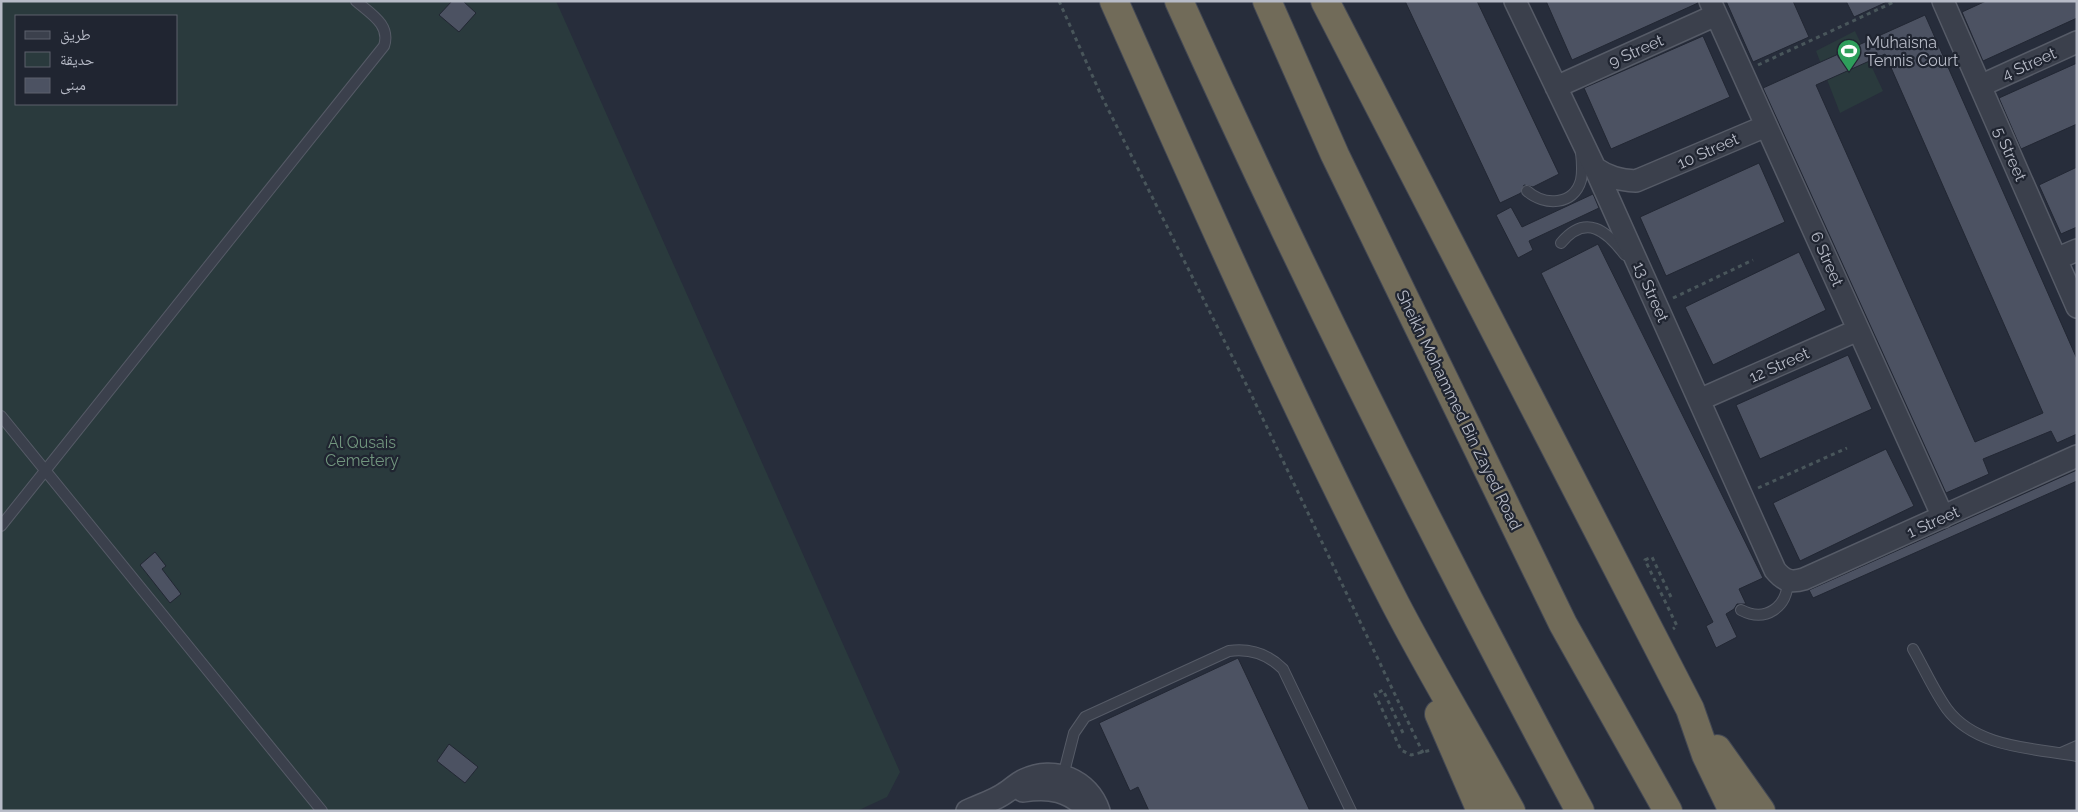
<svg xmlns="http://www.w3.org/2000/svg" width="2078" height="812" viewBox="0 0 2078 812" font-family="Raleway,'Noto Naskh Arabic',sans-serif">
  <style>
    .green { fill: #2a3a3d; fill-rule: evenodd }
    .building { fill: #4c5262; stroke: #222733; fill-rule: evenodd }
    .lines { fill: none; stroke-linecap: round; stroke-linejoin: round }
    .lane-casing { stroke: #565b67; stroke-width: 12 }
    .street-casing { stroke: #565b67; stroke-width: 24 }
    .highway-casing { stroke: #434854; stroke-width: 30 }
    .path { stroke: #49565b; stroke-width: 3; stroke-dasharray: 4 4; stroke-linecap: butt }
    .lane { stroke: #3b404c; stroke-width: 10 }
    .street { stroke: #3b404c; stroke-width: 21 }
    .highway { stroke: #716b59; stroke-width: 28 }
    .labels { text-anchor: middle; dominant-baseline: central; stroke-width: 4.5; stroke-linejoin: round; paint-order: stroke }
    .poi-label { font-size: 16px; fill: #b7bbc7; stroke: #202531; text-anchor: start }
    .street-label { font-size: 16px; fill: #b7bbc7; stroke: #202531 }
    .park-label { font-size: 16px; fill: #71957e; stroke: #202531 }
  </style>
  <rect width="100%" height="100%" fill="#272d3b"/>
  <path class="green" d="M1,1H556L900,772L887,797L857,811H1ZM16,16H176V104H16Z
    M1855,31L1883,91L1840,113L1816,51Z"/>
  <path class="building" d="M452,1H463L476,13L459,32L439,15Z
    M1405,1H1477L1559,174L1533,187L1524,185L1521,193L1500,203Z
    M1546,1H1698V3L1572,60Z
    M1726,1H1793L1809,37L1753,62Z
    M1846,1H1889L1854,17Z
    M1986,1H2077V18L1983,61L1962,12Z
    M1925,15L2077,359V434L2057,443L2051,431L1983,459L1989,474L1946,493L1763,88ZM1885,54L2043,413L1975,442L1816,85Z
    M1703,36L1730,97L1611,149L1584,88Z
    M2077,63V124L2021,149L1999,98Z
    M1759,163L1785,222L1666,276L1640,217Z
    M2077,167V227L2061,234L2039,185Z
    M1593,194L1599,208L1529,241L1533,250L1518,258L1496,215L1511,207L1522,227Z
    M1598,244L1763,578L1739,589L1746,604H1737L1734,609L1726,614L1737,637L1716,648L1706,626L1713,622L1541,273Z
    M1799,252L1826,310L1713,365L1685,307Z
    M1848,355L1872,409L1760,459L1736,405Z
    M1886,449L1914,506L1800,561L1773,503Z
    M2077,470V481L1813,598L1809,590Z
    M155,552L166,566L162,569L181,594L170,603L140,565Z
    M1238,658L1310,811H1149L1138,787L1130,791L1099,723Z
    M449,744L478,767L465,783L437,761Z"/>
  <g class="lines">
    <g class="lane-casing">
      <path id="lane" d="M1527,191C1544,206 1574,206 1581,180C1583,171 1582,161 1581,152
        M1561,243C1586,213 1607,231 1625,255
        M1,416L322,811
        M1,526L384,46C391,25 371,14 356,1
        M1741,610C1766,623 1787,607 1788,581
        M1913,649C1924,668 1934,691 1947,709C1976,748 2033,748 2077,756
        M2061,753L2077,746
        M1063,776L1074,733L1085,717L1229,651C1251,648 1268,654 1283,669L1351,811"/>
    </g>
    <g class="street-casing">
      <path id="street" d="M1515,1L1595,168L1775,570C1784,581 1791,583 1804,579L2077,456
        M1710,1L1943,517
        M1943,1L2077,307
        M1980,86L2077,42
        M1556,87L1716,15
        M1595,168C1608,177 1619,180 1636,181L1766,126
        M2056,259L2077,250
        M1699,400L1858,330
        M1023,791C1049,787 1070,790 1088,811
        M967,811C979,805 994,801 1005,793C1012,789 1017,783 1024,780C1054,765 1089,780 1099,811"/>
    </g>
    <g class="highway-casing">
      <path id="highway" d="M1114,1C1204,204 1294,407 1396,605C1432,674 1473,742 1511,811
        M1179,1C1303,276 1437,545 1580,811
        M1267,1L1335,155L1563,624L1668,811
        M1325,1L1690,709L1706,755L1733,811
        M1439,714L1481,811
        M1717,749L1761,811"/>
    </g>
    <path class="path" d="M1059,1L1101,95L1250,392L1423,753
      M1758,65L1896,1
      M1673,298L1753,260
      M1758,488L1847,448
      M1671,597L1652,557L1645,560L1677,626L1673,629
      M1403,733L1383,690L1375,694L1401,750L1411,755L1431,750"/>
    <use href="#lane" class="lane"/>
    <use href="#street" class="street"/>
    <use href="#highway" class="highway"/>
  </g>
  <defs>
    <g id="stadium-pin" transform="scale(1.25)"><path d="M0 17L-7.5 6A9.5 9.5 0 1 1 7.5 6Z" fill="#2e9e5b" stroke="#202531"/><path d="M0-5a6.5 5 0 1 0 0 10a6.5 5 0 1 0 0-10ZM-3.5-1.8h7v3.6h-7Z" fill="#fff"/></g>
  </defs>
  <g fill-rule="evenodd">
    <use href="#stadium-pin" x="1849" y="51"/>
  </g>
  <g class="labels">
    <g class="poi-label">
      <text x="1866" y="42">Muhaisna<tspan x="1866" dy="18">Tennis Court</tspan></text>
    </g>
    <g class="street-label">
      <text transform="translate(1636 51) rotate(-24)">9 Street</text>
      <text transform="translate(2029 64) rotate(-24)">4 Street</text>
      <text transform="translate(1708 151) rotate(-24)">10 Street</text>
      <text transform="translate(2010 154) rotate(66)">5 Street</text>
      <text transform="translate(1827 259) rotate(66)">6 Street</text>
      <text transform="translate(1651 292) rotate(66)">13 Street</text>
      <text transform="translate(1779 365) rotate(-24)">12 Street</text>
      <text transform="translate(1459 410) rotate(64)">Sheikh Mohammed Bin Zayed Road</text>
      <text transform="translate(1933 522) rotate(-24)">1 Street</text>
    </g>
    <g class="park-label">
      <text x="362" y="442">Al Qusais<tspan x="362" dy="18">Cemetery</tspan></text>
    </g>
  </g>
  <rect width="2078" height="812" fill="none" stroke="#b7bbc7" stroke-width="5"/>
  <rect x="15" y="15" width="162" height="90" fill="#202531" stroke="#5c616d"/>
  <rect x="25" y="31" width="25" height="8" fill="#3b404c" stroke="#5c616d"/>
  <text x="60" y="40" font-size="15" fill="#b7bbc7">طريق</text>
  <rect x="25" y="52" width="25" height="15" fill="#2a3a3d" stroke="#5c616d"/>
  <text x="60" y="65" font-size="15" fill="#b7bbc7">حديقة</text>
  <rect x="25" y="78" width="25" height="15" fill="#4c5262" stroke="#5c616d"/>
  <text x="60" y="90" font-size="15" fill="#b7bbc7">مبنى</text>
</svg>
